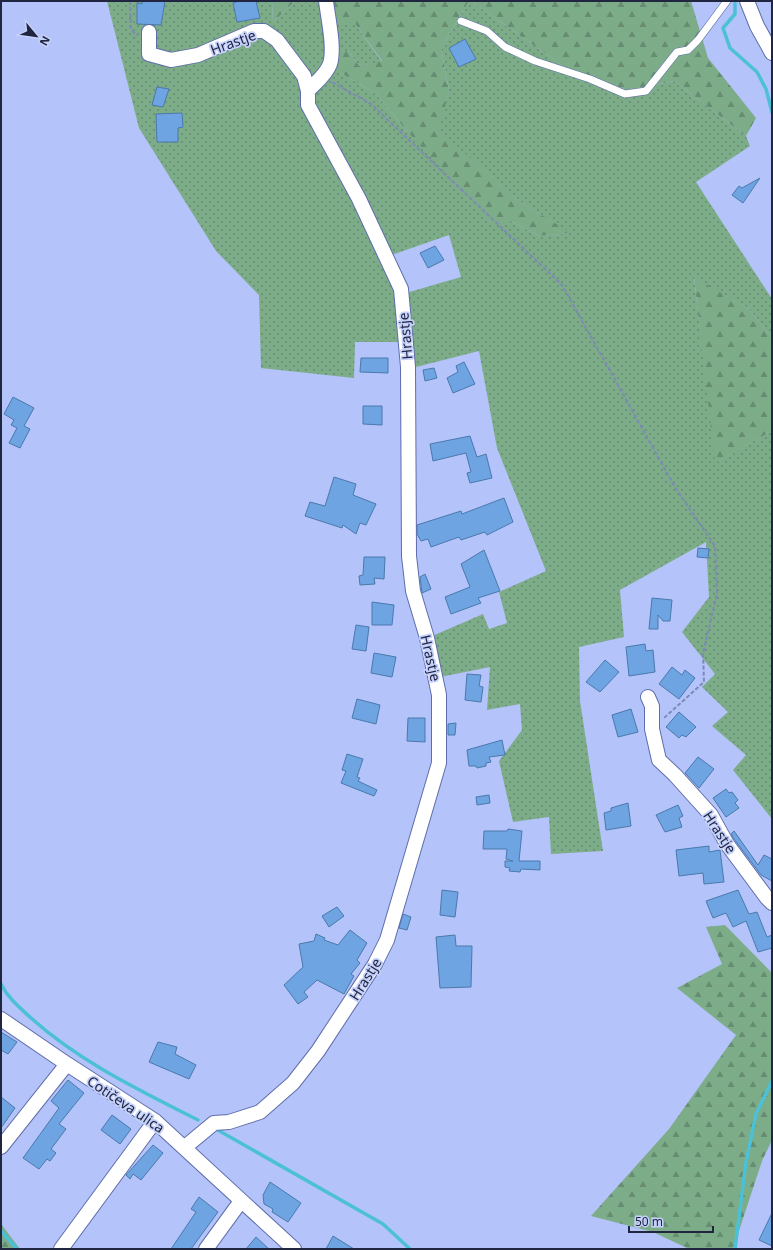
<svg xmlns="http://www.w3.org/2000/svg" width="773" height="1250" viewBox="0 0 773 1250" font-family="'Noto Sans',sans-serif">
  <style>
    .grass { fill: url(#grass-dots) }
    .forest { fill: url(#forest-firs) }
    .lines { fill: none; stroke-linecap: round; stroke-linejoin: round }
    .stream { stroke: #4cc0d6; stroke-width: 3.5 }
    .building { fill: #6fa4e2; stroke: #4a79ad }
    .service-casing { stroke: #5f6eaa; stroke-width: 8 }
    .minor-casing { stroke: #5f6eaa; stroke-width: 16 }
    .path { stroke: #7e8ab6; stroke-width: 2; stroke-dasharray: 4 2; stroke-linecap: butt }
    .service { stroke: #fff; stroke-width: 7 }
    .minor { stroke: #fff; stroke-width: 14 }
    .labels { text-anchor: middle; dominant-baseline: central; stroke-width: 3.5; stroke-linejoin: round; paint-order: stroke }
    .street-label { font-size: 14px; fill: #202640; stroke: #c5d1fa }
  </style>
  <defs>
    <pattern id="grass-dots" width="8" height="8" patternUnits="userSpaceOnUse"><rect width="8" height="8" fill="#7dac89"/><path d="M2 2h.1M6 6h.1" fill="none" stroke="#668c71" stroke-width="1.8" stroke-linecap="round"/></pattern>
    <pattern id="forest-firs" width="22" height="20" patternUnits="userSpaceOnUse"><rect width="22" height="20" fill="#7dac89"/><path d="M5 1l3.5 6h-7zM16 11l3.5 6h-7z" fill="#668c71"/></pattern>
  </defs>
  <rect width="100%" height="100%" fill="#b4c3f9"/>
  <path class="grass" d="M107,1H272L273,22L295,1H324L354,22L382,62L359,66L348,50L341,73L376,94L407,131L512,222L539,236L570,233L522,203L438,131L449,90L441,48L469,1H471L570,71L628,90L674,81L746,136L750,146L696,182L772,299V338L749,309L694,278L716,462L772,431V819L733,770L746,755L712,726L728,712L702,687L715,674L682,632L709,597L706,542L620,590L624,637L579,647L580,701L603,851L551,854L549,817L513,822L499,761L522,730L520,704L487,710L490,667L440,677L430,637L483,614L489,629L507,623L499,592L546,571L497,448L479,351L412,368L406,293L461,277L449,235L383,258L397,289L402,342H355L354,378L261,368L259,295L216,251L139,128Z"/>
  <path class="forest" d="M272,1H295L273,22Z
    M324,1H469L441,48L449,90L439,131L522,203L571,233L539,236L512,222L494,226L407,131L376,94L341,73L334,57L348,50L359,66L382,61L354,22L337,24Z
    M471,1H691L708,58L756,118L746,136L674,81L628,90L570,71Z
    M694,277L749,309L772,338V431L715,463Z
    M725,925L772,973V1140L762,1161L733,1249H689L653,1232L591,1216L669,1129L736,1035L677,988L722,964L706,927Z
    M1,1224L20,1249H1Z"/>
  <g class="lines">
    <path class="stream" d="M735,3V14L723,28L730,48L757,72L766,89L772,112
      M1,984C8,998 19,1007 31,1018C80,1062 139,1090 198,1120
      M216,1129L383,1224L410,1249
      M1,1231L17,1249
      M735,1249L746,1162L756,1114L772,1081"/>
  </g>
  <path class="building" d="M142,1H165L161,25L137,24V3L142,4Z
    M239,1H256L260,18L237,22L233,3Z
    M465,39L476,59L459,67L449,48Z
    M157,87L169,89L163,107L152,105Z
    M182,113L183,127L178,128V142H157L156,114Z
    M760,178L743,203L732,195L739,186L742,188Z
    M435,246L444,260L428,268L420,253Z
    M361,358H388V373L360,372Z
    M464,362L475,384L453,393L447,378L458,372L456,366Z
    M434,368L437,378L425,381L423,370Z
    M13,397L34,408L24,426L30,429L20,448L9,443L17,428L11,425L14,420L4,414Z
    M363,406H382V425L363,424Z
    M470,436L477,457L486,454L492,478L470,483L467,473L471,472L466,453L433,461L430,444Z
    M334,477L356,484L353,495L376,504L366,525L360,523L356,534L343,525L342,528L305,516L310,502L325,506Z
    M504,498L513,522L487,535L485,532L461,540L459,537L431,547L428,539L421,541L417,534V525L461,511L462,514Z
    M698,548L709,549L708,558L697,557Z
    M484,550L500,591L478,598L481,603L451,614L445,597L470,587L461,564Z
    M364,557H385L384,579L374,578L375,584L360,585L359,576L363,575Z
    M425,574L431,589L422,593L420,577Z
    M652,598L672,600L670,621H663L658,615V629H649Z
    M372,602L394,605L392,625H372Z
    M356,625L369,627L366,651L352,649Z
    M645,644L646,651L653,650L655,672L629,676L626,647Z
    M374,653L396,657L392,677L371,673Z
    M605,660L619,672L600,692L586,682Z
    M672,667L682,675L685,670L695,678L679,699L659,684Z
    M467,674L481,675L479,686L483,687L481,702L465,700Z
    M357,699L380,705L376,724L352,718Z
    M631,709L638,732L618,737L612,715Z
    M679,712L696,727L686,737L682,735L679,738L666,727Z
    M408,718H425V742L407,741Z
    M456,723L455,735H448V724Z
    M502,740L505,755L489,757L491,762L486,763V766L477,768L476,766H469L467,750Z
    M347,754L363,759L357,777L360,778L358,781L377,790L374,796L341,783L346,771L342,770Z
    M698,757L714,769L699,788L685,773Z
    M726,789L729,793L732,792L738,800L735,803L739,808L726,817L713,798Z
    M489,795L490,803L477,805L476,797Z
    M628,803L631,826L606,830L604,813L611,811V808Z
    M678,805L683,816L679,818L682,827L665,832L656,815Z
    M508,829L522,831L519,861H540V870L521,869L520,872L509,871L510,868L505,867V861H513L506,859L507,849H483L484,831H507Z
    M734,831L758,865L764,855L772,859V881L761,875L734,839L731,834Z
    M709,846V852L720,850L724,882L704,884L703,873L679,876L676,850Z
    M442,890L458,892L455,917L440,915Z
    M738,890L749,914L757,912L767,937L772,935V948L758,952L746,921L733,927L726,913L713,918L706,901Z
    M337,907L344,916L329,927L322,916Z
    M403,914L411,917L407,930L399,928Z
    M350,930L367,943L357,960L360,963L351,974L354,976L344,994L317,980L304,992L308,997L298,1004L284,985L303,967L299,944L314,941L316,934L325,938L324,940L338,945Z
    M455,935L456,946H472L471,987L440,988L436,937Z
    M1,1032L17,1042L8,1054L1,1050Z
    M158,1042L177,1047L175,1054L196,1065L189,1079L149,1062Z
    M68,1080L84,1093L59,1124L66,1129L51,1149L56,1153L50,1161L47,1159L39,1169L23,1158L59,1108L51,1101Z
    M1,1097L15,1108L1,1128Z
    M112,1115L131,1129L120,1144L101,1130Z
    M153,1145L163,1153L141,1180L133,1174L130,1179L126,1175Z
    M270,1182L301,1203L288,1222L272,1212L273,1209L264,1204L263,1195Z
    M199,1197L218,1212L191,1249H171L196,1212L191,1209Z
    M772,1213V1246L759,1240Z
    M333,1236L354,1249H326Z
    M256,1237L269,1249H246Z"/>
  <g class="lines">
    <g class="service-casing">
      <path id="service" d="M461,21L487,31L505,47L535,61L590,79L625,94L646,91L677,52L688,50L698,40L727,1"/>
    </g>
    <g class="minor-casing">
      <path id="minor" d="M747,1L757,26L772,53
        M149,32V54L171,60L198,55L254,31H264L277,40L304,76L308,91
        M648,697L652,706V729L659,760L675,775L711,815L727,844L767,898L772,903
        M1,1019L67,1064L155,1121L294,1249
        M1,1147L67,1064
        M185,1147L214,1123L229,1122L260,1112L293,1083L318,1051L375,964L387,940L439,763V695L427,638L413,591L409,556L408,367L401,289L359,199L308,105V91C315,83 326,75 330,64C335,48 328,18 326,1
        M61,1249L155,1121
        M206,1249L241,1201"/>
    </g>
    <path class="path" d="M130,1L131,29L137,36
      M332,82L371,104L562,285L676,489L715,546L717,594L703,653L704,682L664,718"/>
    <use href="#service" class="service"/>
    <use href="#minor" class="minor"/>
  </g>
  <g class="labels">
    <g class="street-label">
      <text transform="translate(233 42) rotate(-20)">Hrastje</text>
      <text transform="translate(405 336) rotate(-95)">Hrastje</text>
      <text transform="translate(431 658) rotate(77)">Hrastje</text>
      <text transform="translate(720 832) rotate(57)">Hrastje</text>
      <text transform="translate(365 979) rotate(-58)">Hrastje</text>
      <text transform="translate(126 1104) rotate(34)">Cotičeva ulica</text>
    </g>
  </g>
  <rect width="773" height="1250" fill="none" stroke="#202640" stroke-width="4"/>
  <g transform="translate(36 36) rotate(119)" stroke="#c5d1fa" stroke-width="3" paint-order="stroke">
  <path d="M0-3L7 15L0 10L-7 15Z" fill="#202640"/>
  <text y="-6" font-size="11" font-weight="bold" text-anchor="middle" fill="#202640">N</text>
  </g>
  <path d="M629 1226v6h84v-6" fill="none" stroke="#202640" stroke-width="2"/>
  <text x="635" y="1226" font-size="12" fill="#202640" stroke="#c5d1fa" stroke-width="3" paint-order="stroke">50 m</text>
</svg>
